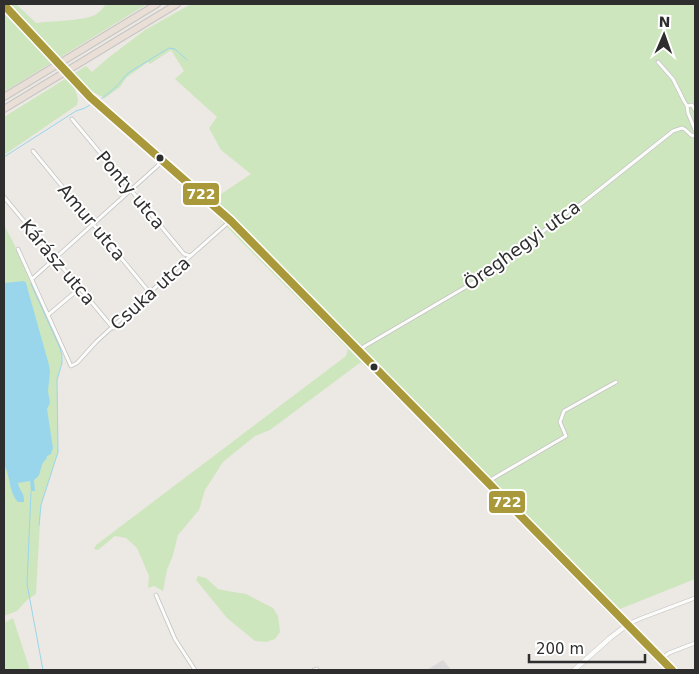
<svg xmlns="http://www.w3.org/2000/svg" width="699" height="674" viewBox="0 0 699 674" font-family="'DejaVu Sans',sans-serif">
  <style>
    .industrial { fill: #dcd9db }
    .green { fill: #cee6be }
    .water { fill: #99d6ec }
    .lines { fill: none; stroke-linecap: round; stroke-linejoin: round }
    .stream { stroke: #99d6ec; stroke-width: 1 }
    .secondary-tunnel { stroke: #c6c3c0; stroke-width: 5; stroke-dasharray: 5 2.5; stroke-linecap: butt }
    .minor-casing { stroke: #c5c4c5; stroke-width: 4.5 }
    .tertiary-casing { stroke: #c5c4c5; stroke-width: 5.5 }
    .secondary-casing { stroke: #c5c4c5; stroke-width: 6 }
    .motorway-casing { stroke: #c6c5c4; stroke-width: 8 }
    .minor { stroke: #fcfcfb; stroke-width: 3 }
    .tertiary { stroke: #fcfcfb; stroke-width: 4.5 }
    .secondary { stroke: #fcfcfb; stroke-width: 5 }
    .motorway { stroke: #eadfd6; stroke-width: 6 }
    .bus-1-casing { stroke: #fff; stroke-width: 11 }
    .bus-1 { stroke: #a9993b; stroke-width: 8 }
    .bus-dot { fill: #2e2e2e; stroke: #fff; stroke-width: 2 }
    .labels { text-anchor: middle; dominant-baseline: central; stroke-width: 4; stroke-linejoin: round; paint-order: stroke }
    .street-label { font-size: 18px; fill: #2e2e2e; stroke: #fff }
    .line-badge { stroke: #fff; stroke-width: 2 }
    .badge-label { font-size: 14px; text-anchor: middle; font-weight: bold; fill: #fff }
  </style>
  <rect width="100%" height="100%" fill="#ece8e4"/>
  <path class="industrial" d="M443,660L451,670H427Z"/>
  <path class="green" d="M4,4H16L36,23C51,21 83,21 95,15C100,12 103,8 106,4H147L4,92Z
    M191,4H695V579L620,609L614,614L481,479L361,362L270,430L255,436L223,462L205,490L199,510L178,535L173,555L167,570L163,591L154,586L148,588L149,576L137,548L126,538L115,536L98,550L94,549L96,545L346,356L348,349L226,226L206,204L251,174L221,150L209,128L217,117L175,79L184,71L171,50L150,64L148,62L126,78L120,87L105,98L88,90L79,79L73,83L78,99L77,105L4,155V117L86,66L92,72L108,58L145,30Z
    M4,225L13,242L60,348L62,356V363L57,380L58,452L41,505L36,594L27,600L17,611L4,616Z
    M198,576L206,578L218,589L233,592L246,594L273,608L278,616L280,632L275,639L266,642L255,641L227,618L196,580Z
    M13,618L30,670H4V623Z"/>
  <path class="water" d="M24,281L26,283L49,365L50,372L48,391L50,403L47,409L53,448L51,454L47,456C45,464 47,456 43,463C39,470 42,475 34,480L35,491H31L30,481L18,483C19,490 25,493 24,502H18C8,491 11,476 4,465V283Z"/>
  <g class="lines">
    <path class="stream" d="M100,100L116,87L128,73L169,48L175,49L187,60
      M4,157L76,111L85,108L93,103
      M31,284L60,348L62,356V363L57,380L58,452L41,505L39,525
      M31,492L27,584L43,670"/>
    <path class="secondary-tunnel" d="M50,54L76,82"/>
    <g class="minor-casing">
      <path id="minor" d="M658,62L673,79L684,101L687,106
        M687,106L688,113L695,130
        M687,106L692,105L695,110
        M72,119L184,254L190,256
        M33,151L150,293
        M4,197L113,328
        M18,249L71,366L77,363L96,342L170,274L230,221
        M32,279L163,161
        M48,315L80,288
        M359,351L365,346L493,271L570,210L581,204L673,131L682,128C687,129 688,134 693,136L695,135
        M487,482L566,436L560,422L564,411L616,382
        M156,595L175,639L195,670
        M628,624L642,618L695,598
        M661,659L669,653L695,643
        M314,670L317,669"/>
    </g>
    <g class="tertiary-casing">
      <path id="tertiary" d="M574,670L610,638L627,625"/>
    </g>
    <g class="secondary-casing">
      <path id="secondary" d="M4,5L50,54
        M76,82L104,110L231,221L672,670"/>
    </g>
    <g class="motorway-casing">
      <path id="motorway" d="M4,97L157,4
        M4,109L177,4"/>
    </g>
    <use href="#minor" class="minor"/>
    <use href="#tertiary" class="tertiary"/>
    <use href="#secondary" class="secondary"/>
    <use href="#motorway" class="motorway"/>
    <g class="bus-1-casing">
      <path id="bus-1" d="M4,5L90,97L231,221L672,670"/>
    </g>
    <use href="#bus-1" class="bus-1"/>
  </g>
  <g class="bus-dot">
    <circle cx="160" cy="158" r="4.5"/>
    <circle cx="374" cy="367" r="4.5"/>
  </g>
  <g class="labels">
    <g class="street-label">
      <text transform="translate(131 190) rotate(50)">Ponty utca</text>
      <text transform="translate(92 222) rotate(50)">Amur utca</text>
      <text transform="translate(522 245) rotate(-36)">Öreghegyi utca</text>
      <text transform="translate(58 262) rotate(50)">Kárász utca</text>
      <text transform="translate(150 293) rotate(-42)">Csuka utca</text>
    </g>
  </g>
  <g class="line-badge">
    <rect x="182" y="182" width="38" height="24" rx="5" fill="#a9993b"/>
    <rect x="488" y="490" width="38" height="24" rx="5" fill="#a9993b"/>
  </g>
  <g class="badge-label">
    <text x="201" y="199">722</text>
    <text x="507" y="507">722</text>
  </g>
  <rect width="699" height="674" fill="none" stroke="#2e2e2e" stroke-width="10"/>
  <g transform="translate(664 35) rotate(2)" stroke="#ffffff" stroke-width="4" paint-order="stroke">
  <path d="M0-4L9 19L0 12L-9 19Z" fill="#2e2e2e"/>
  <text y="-8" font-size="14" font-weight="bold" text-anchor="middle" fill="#2e2e2e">N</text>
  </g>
  <path d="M529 654v8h116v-8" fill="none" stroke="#2e2e2e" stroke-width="2.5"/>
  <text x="536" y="654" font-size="15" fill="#2e2e2e" stroke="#ffffff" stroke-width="4" paint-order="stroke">200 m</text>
</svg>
